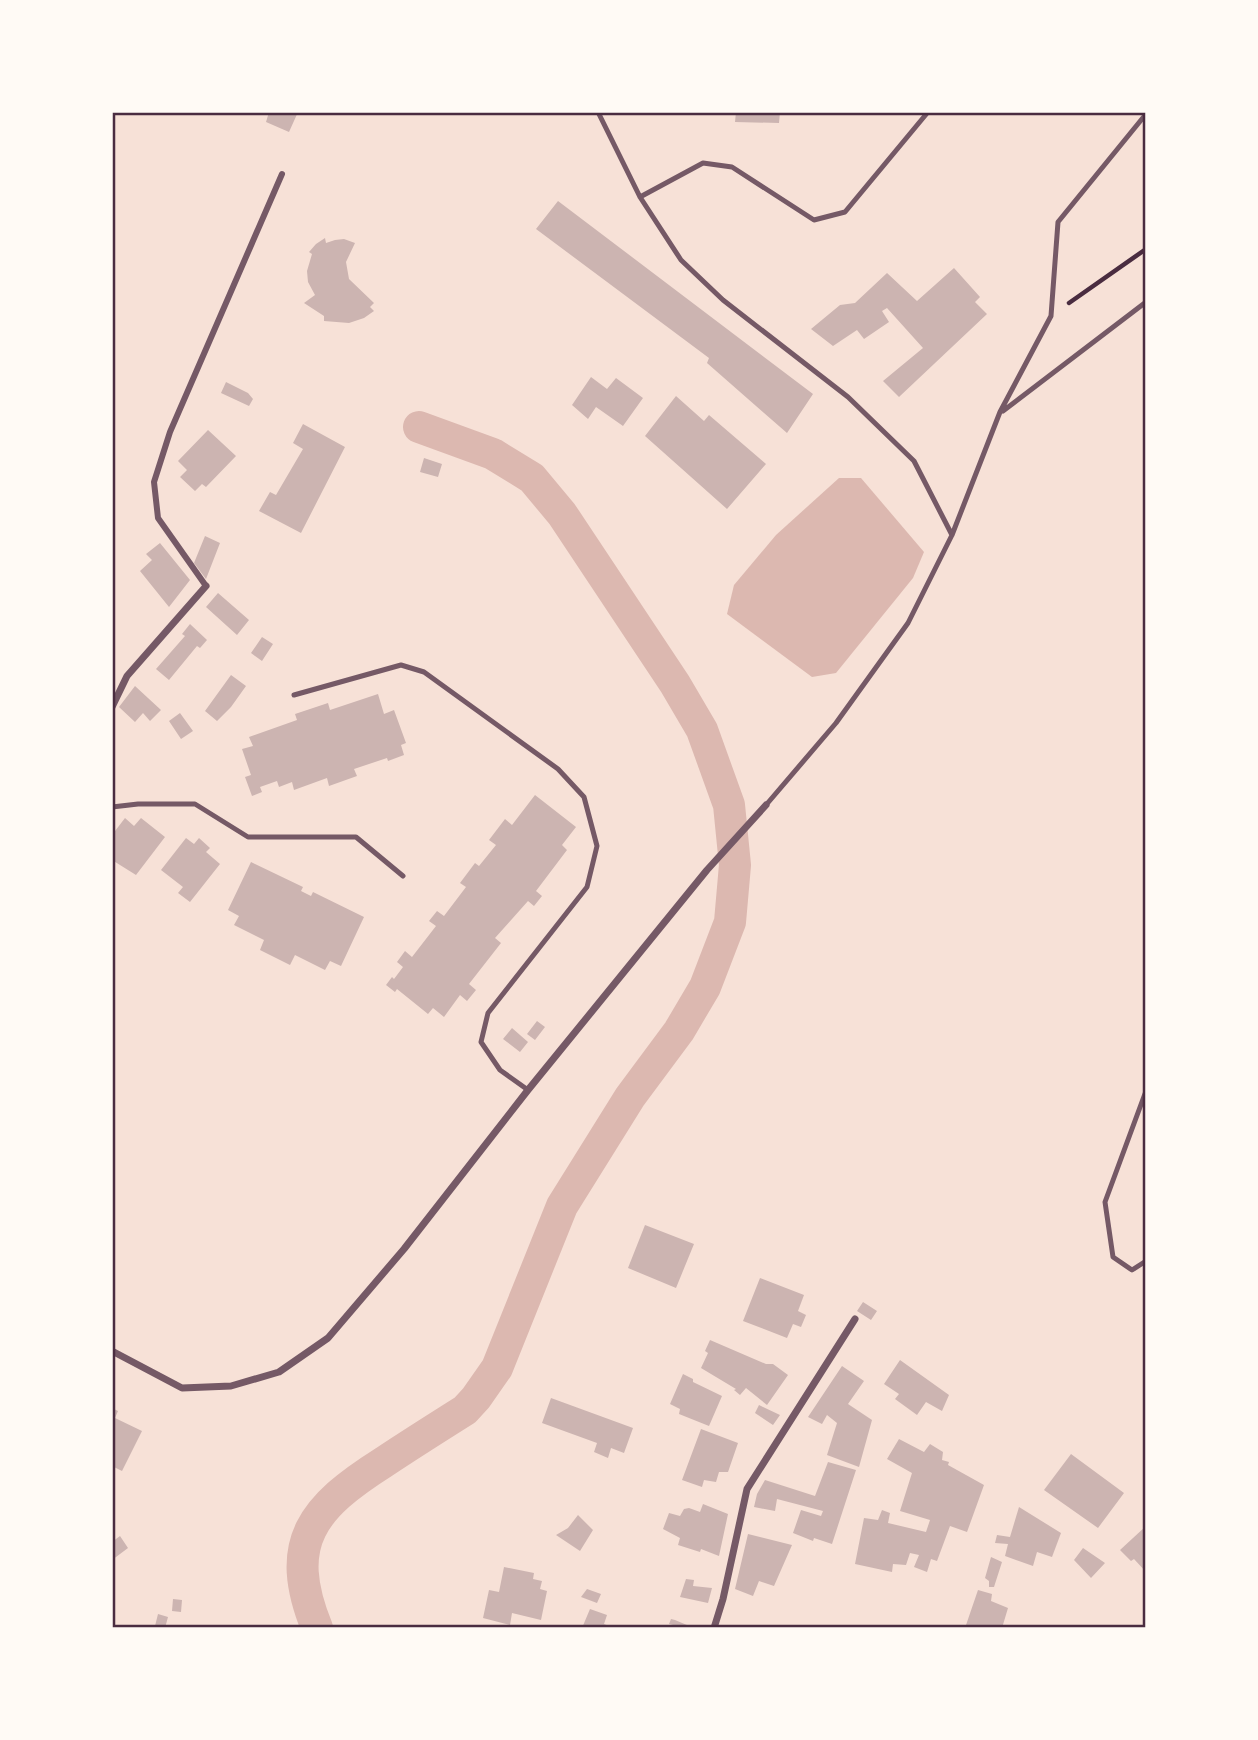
<svg xmlns="http://www.w3.org/2000/svg" width="1258" height="1740" viewBox="0 0 1258 1740" font-family="'Varela Round',sans-serif">
  <style>
    .water { fill: #dcb8b0 }
    .lines { fill: none; stroke-linecap: round; stroke-linejoin: round }
    .canal { stroke: #dcb8b0; stroke-width: 32 }
    .building { fill: #ccb4b1 }
    .path { stroke: #4a2c40; stroke-width: 4.5 }
    .service { stroke: #755966; stroke-width: 5 }
    .pedestrian { stroke: #755966; stroke-width: 6 }
    .minor { stroke: #755966; stroke-width: 7 }
    .neatline { fill: none; stroke: #4a2c40; stroke-width: 2.5 }
  </style>
  <rect width="100%" height="100%" fill="#f7e1d7"/>
  <path class="water" d="M839,478H861L924,552L913,578L836,673L812,677L727,614L734,585L776,535Z"/>
  <g class="lines">
    <path class="canal" d="M317,1628C282,1542 313,1507 384,1462C411,1444 438,1427 465,1410L476,1398L497,1368L562,1206L630,1097L679,1031L705,987L730,922L735,865L729,805L702,730L675,684L562,514L532,478L493,454L419,427"/>
  </g>
  <path class="building" d="M269,112H298L289,132L266,122Z
    M736,112H780L779,123L735,122Z
    M558,201L813,394L787,433L707,363L709,358L536,229Z
    M325,238L326,243L335,240L344,239L355,243L346,262L349,279L374,303L370,307L374,311L364,318L349,323L324,321V316L304,303L315,295L308,282L307,271L312,254L309,252L316,244Z
    M954,268L980,297L975,302L987,314L899,397L883,381L923,348L887,308L882,311L889,322L864,339L857,330L833,346L811,329L840,305L855,303L887,273L917,301Z
    M591,377L607,389L616,378L643,398L623,426L596,407L588,419L572,405Z
    M226,382L248,393L253,399L249,406L221,393Z
    M676,396L704,421L709,415L766,464L727,509L645,436Z
    M303,424L345,447L301,533L259,511L270,492L276,495L303,449L293,443Z
    M208,430L236,456L206,487L202,484L195,491L180,477L187,470L178,461Z
    M424,458L442,464L438,477L420,472Z
    M205,536L220,543L206,579L194,563Z
    M160,543L190,580L169,607L140,571L152,560L146,554Z
    M218,593L249,620L237,635L206,607Z
    M190,624L207,640L200,648L197,646L169,680L156,669L185,636L182,634Z
    M262,637L273,644L262,661L251,653Z
    M231,675L246,686L231,707L217,721L205,711Z
    M135,686L161,710L150,721L143,713L135,722L119,707Z
    M378,694L384,714L394,710L406,743L401,745L404,755L388,761L387,758L354,769L357,776L329,786L327,778L294,790L292,782L279,787L277,781L260,787L262,792L252,796L245,777L251,775L242,749L253,746L249,737L297,720L295,714L328,703L330,710Z
    M180,713L193,731L181,739L169,721Z
    M535,795L576,827L562,845L567,850L536,891L542,896L534,906L528,901L495,938L501,943L469,984L476,990L467,1001L460,995L444,1017L433,1008L428,1014L397,989L395,992L386,985L392,977L394,979L403,967L397,962L405,951L412,957L436,926L429,921L437,911L444,916L466,887L460,883L475,863L479,866L496,845L489,840L505,819L512,825Z
    M125,818L134,826L141,818L165,837L136,875L112,860V835Z
    M186,838L194,844L199,838L210,848L206,852L220,864L190,902L178,893L183,887L161,870Z
    M251,862L303,887L301,891L311,896L313,892L364,917L341,966L330,961L325,970L295,955L290,965L260,950L264,940L234,925L239,916L228,910Z
    M537,1021L545,1027L535,1040L527,1034Z
    M512,1028L528,1042L520,1052L503,1039Z
    M645,1225L694,1244L676,1288L628,1268Z
    M760,1278L804,1295L798,1311L806,1315L801,1327L793,1324L787,1338L743,1321Z
    M863,1302L877,1311L871,1320L857,1311Z
    M710,1340L766,1364H773L788,1375L767,1405L746,1388L740,1395L734,1390L736,1389L701,1368L708,1353L705,1351Z
    M900,1360L949,1395L942,1411L926,1402L917,1415L895,1399L899,1394L884,1384Z
    M842,1366L864,1381L848,1404L872,1420L859,1467L827,1455L837,1423L827,1415L822,1424L808,1417Z
    M683,1374L693,1379V1382L722,1396L709,1426L679,1414L680,1409L670,1404Z
    M551,1398L633,1428L624,1453L611,1448L608,1458L594,1452L597,1443L542,1423Z
    M759,1405L780,1415L773,1425L755,1413Z
    M112,1408L118,1411L115,1418L142,1431L122,1471L112,1466Z
    M701,1429L738,1443L728,1472H719L716,1482L704,1480L702,1487L682,1480Z
    M899,1439L924,1452L930,1444L943,1452L942,1460L949,1462L948,1465L984,1485L967,1532L950,1526L937,1561L931,1559L927,1572L914,1567L919,1555L910,1553L906,1565L893,1564L892,1572L855,1564L864,1518L878,1520L882,1510L890,1513L888,1523L926,1532L930,1520L900,1511L912,1473L887,1459Z
    M1071,1454L1124,1493L1098,1528L1044,1490Z
    M828,1462L856,1470L832,1544L814,1538L813,1541L793,1533L801,1510L821,1516L823,1511L777,1499L775,1511L754,1507L757,1494L765,1480L815,1496Z
    M703,1504L728,1514L719,1556L701,1549L700,1552L678,1545L680,1538L663,1529L669,1513L680,1516L684,1509L689,1508L700,1512Z
    M1019,1507L1061,1533L1052,1557L1037,1552L1033,1566L1005,1556L1008,1544L995,1543L997,1535L1010,1537Z
    M578,1515L593,1530L580,1551L556,1535L568,1528Z
    M1146,1526V1572L1134,1559L1131,1561L1120,1550Z
    M748,1534L792,1545L774,1586L759,1581L753,1596L735,1589Z
    M120,1536L128,1548L112,1560V1542Z
    M1083,1548L1105,1563L1091,1578L1074,1560Z
    M991,1557L1002,1562L994,1587H989V1581L985,1578Z
    M504,1567L534,1573L533,1579L542,1581L540,1589L547,1591L541,1620L512,1613L510,1625L483,1618L489,1590L499,1592Z
    M686,1579L694,1580L693,1586L712,1588L708,1603L680,1597Z
    M587,1589L601,1594L597,1603L581,1597Z
    M978,1590L992,1594L991,1601L1008,1608L1002,1628H965Z
    M173,1599L182,1600L181,1612L172,1611Z
    M590,1609L607,1615L604,1624L614,1628H582Z
    M158,1614L168,1617L165,1628L155,1626Z
    M671,1619L675,1620L694,1628H671L673,1625L669,1624Z"/>
  <g class="lines">
    <path class="path" d="M1069,303L1146,249"/>
    <path class="service" d="M598,112L640,197L681,260L723,300L848,397L914,461L952,535
      M640,197L703,163L732,167L814,220L845,212L928,112
      M1003,411L1146,302
      M294,695L401,665L424,672L558,769L584,797L597,846L587,887L488,1013L481,1042L500,1070L528,1090
      M766,805L836,723L908,623L952,535L1000,412L1051,316L1058,222L1146,114
      M112,807L138,804H195L248,837H356L403,876
      M1146,1091L1105,1202L1113,1257L1132,1270L1146,1261"/>
    <path class="pedestrian" d="M206,586L158,518L154,482L170,432L282,174"/>
    <path class="minor" d="M112,707L127,676L206,586
      M112,1351L182,1388L231,1386L279,1372L328,1338L404,1249L528,1090L707,870L766,805
      M714,1628L723,1599L747,1489L855,1319"/>
  </g>
  <rect width="1258" height="1740" fill="none" stroke="#fffaf5" stroke-width="228"/>
  <rect x="114" y="114" width="1030" height="1512" class="neatline"/>
</svg>
